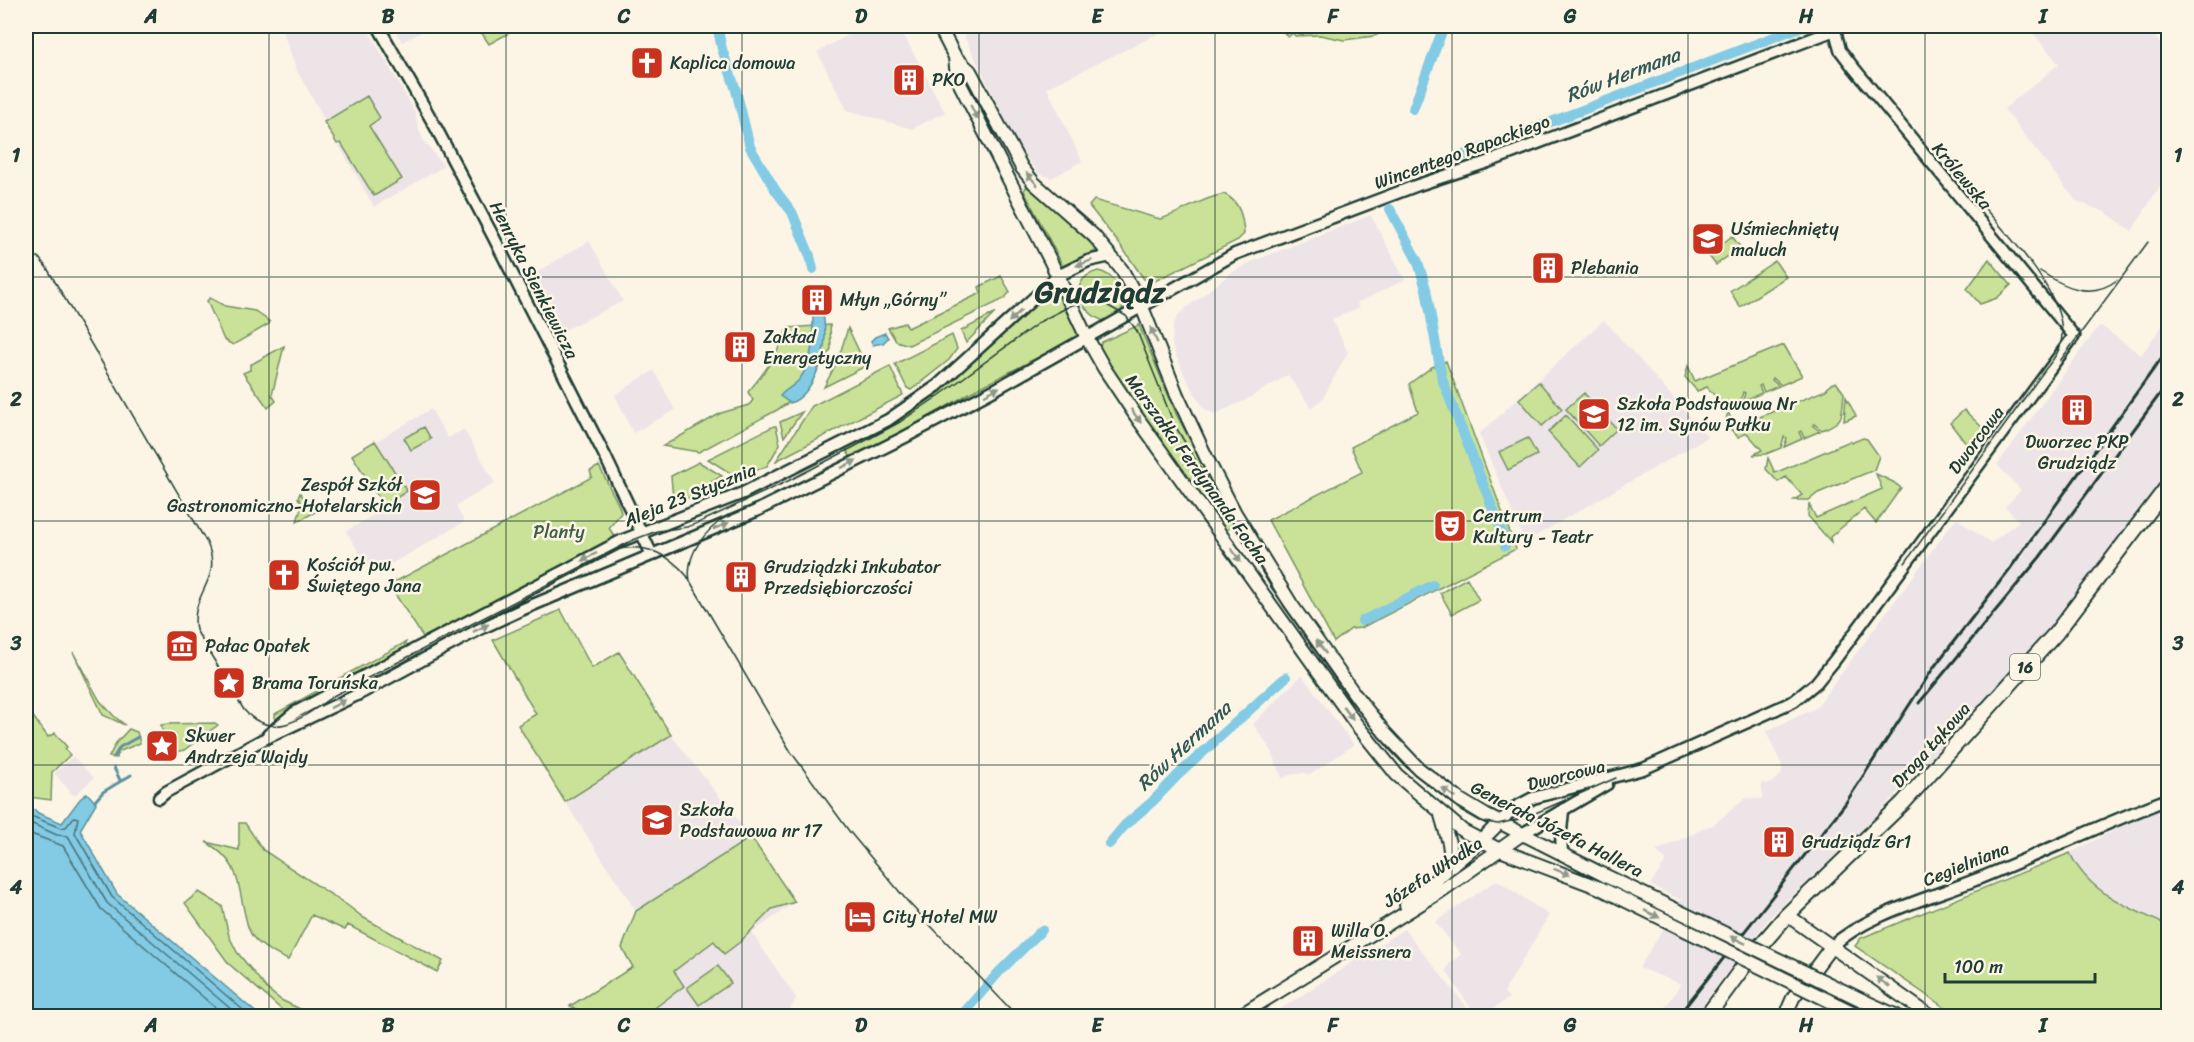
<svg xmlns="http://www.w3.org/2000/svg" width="2194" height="1042" viewBox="0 0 2194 1042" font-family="Sriracha,sans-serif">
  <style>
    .built { fill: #ede4e8 }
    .green { fill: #cae297; stroke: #749066; stroke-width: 1.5 }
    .water { fill: #83cae4; stroke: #5b929e; stroke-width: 1.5 }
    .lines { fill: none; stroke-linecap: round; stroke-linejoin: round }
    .shore { stroke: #47757a; stroke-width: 1.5 }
    .stream { stroke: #5b929e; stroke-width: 3 }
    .canal { stroke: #83cae4; stroke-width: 10 }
    .tertiary-casing { stroke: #1f3d34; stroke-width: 15 }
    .secondary-casing { stroke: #1f3d34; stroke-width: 16 }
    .primary-casing { stroke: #1f3d34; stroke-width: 18 }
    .tertiary { stroke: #fcf5e5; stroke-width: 10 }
    .secondary { stroke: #fcf5e5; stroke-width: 12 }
    .primary { stroke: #fcf5e5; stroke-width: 14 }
    .tram { stroke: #1f3d34; stroke-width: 1.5 }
    .rail { stroke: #1f3d34; stroke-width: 3 }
    .secondary-bridge-casing { stroke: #1f3d34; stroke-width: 16; stroke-linecap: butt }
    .secondary-bridge { stroke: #fcf5e5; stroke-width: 12 }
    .oneway { fill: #8e998c }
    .grid { fill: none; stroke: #1f3d34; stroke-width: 1.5; stroke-opacity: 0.55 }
    .labels { text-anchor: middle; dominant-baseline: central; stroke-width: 5; stroke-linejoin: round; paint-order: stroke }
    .shield { fill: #fcf5e5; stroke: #617469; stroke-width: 1.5 }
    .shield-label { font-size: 16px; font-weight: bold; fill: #1f3d34 }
    .poi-label { font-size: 18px; fill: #1f3d34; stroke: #fcf5e5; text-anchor: start }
    .street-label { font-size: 18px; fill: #1f3d34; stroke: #fcf5e5 }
    .park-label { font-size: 18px; fill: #415e48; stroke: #fcf5e5 }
    .water-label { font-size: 20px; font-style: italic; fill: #335957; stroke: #fcf5e5 }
    .town-label { font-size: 30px; font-weight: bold; fill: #1f3d34; stroke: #fcf5e5 }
    .neatline { fill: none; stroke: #1f3d34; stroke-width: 2 }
    .grid-label { font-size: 20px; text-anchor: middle; font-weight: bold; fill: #1f3d34 }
  </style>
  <rect width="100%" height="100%" fill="#fcf5e5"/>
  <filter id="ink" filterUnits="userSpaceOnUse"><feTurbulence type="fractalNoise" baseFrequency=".0167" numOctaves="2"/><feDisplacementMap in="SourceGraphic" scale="12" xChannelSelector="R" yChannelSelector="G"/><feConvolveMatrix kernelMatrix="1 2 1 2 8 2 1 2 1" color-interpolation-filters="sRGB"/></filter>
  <g filter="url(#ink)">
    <path class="built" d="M281,26H366L415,112L419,130L424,141L444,166L374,207L297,71Z
      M393,26H434L402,42Z
      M864,26H899L945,112L912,129L847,110L817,52Z
      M959,26H1174L1047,88L1082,161L1052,178L1039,174L1018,146Z
      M2027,26H2146L2165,49L2168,46V173L2132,231L2105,212L2076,201L2004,109L2059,64Z
      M1371,215L1405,280L1357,303L1359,308L1332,319L1348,352L1323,398L1311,408L1288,375L1246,400L1215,414L1204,409L1186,378L1172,346L1173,325L1180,313L1231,273L1251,262Z
      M589,241L623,301L557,334L536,273Z
      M2168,318V476L2098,568L2039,639L1988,695L1875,817L1771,916L1708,997L1698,1016H1659L1681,984L1639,968L1681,900L1650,885L1667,860L1656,851L1714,824L1746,798L1762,799V783L1771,784L1782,774V766L1766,731L1816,708L1956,518L1991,543L2019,521L2005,507L2021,490L1997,465L2098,327L2101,326L2141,355Z
      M1604,320L1708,437L1525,542L1479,434Z
      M654,370L675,410L633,433L615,395Z
      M431,409L448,438L464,429L495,483L456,506L464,522L372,575L346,531L384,509L353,455Z
      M1302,675L1354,745L1310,775L1304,773L1290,775L1282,778L1270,749L1253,724Z
      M671,735L751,837L795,902L752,933L796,998L787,1016H589L570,1006L633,967L622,948L636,911L565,802Z
      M73,756L94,778L74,796L54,773Z
      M2168,807V926L2106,896L2077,869L2070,853L2132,821Z
      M1497,880L1549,915L1504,992L1509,998L1483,1016H1476L1446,971L1448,965L1461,954L1435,922Z
      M1404,929L1474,1016H1270L1371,950Z"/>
    <path class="green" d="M477,26H522L489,44Z
      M1278,26H1398L1374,36L1344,40L1320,35L1295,36L1293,33L1288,37Z
      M367,96L380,118L369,126L402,179L374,196L341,143L337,144L324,122Z
      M1026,187H1030L1098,250L1063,266L1024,191Z
      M1224,194C1240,201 1243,218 1244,234L1238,240L1153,282L1144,279L1121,246L1089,206L1094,200L1160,219C1182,213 1201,198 1224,194Z
      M1732,236L1740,247L1716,265L1708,255Z
      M1989,259L2011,285L1997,298L1980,304L1967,289Z
      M1775,261L1786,277L1740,307L1730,291Z
      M1098,271C1111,273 1129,292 1123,307C1119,315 1111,319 1104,321C1080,313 1065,280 1098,271Z
      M1001,276L1010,292L1004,299L909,345L896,341L888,328L905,323L908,328L981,293L979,287Z
      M1053,290L1056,292L1078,334L1077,337L973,391L919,423L851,458L845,448L901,418L934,396Z
      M210,298L225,306L255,311L270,322L269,324L233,345L224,340L207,301Z
      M995,313L966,343L961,331Z
      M830,325L831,349L813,378L799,396L777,410L699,452L663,446L721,413L749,405L753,400L748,392C765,372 779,353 787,328Z
      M1139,325L1177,416L1236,523L1226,531L1132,402L1099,348L1102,342Z
      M848,328L866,366L824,387L838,360Z
      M952,335L957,349L949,360L911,390L907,388L895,364Z
      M1784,345L1802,376L1781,385L1773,378L1772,380L1779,386L1764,392L1761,385L1759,386L1762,393L1743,401L1745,393L1743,392L1740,402L1726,408L1713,409L1722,404L1707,387L1697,391L1685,377L1688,366L1695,381Z
      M284,346L272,395L276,401L268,408L243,373L250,370V365Z
      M1446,361L1516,549L1361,628L1351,629L1334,642L1268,520L1362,472L1351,447L1418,412L1409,384L1432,367Z
      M890,366L903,395L776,461L812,406Z
      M1539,382L1562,409L1542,426L1519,399Z
      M1836,382L1844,393C1841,417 1846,420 1822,430L1814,424L1813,426L1820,431L1804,438L1801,431L1799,432L1802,439L1784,447L1787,438L1784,437L1781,448L1766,454L1753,455L1762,450L1747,433L1738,437L1725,423L1728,412L1735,427L1826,390L1831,384Z
      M1584,393L1617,429L1599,446L1566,409Z
      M1846,397L1856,416L1844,421Z
      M1964,410L1986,431L1971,450L1950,423Z
      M802,412L784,437L780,422Z
      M1566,415L1598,450L1580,467L1548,432Z
      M774,426H776L780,444L767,466L746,475L743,470L738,473L740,477L738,478L708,459Z
      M424,427L431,439L411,450L404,438Z
      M1528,438L1537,455L1508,470L1499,452Z
      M1863,438L1867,439L1879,456L1874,470L1818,493L1809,500H1794L1802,495L1786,477L1778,482L1766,469L1768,458L1775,473L1850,441L1851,443Z
      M375,441L407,491L384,506L352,455Z
      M699,462L722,476L711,482L713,488L679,502L673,499L671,476Z
      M599,466L620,508L621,513L609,528L616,539L425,640L389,585L592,477L590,471Z
      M1876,474L1893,482L1901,488L1876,523L1864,509L1830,537L1831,542L1808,516L1809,504L1816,518L1882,489Z
      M300,493L315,512L297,522L302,504L298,498Z
      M1467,578L1479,600L1452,614L1440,593Z
      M561,610L592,668L619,652L671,735L565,802L518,725L536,714L493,640Z
      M406,642L403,650L337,687L334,681Z
      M73,652L100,701L114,716L125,725L103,715Z
      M326,686L329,692L275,721V714Z
      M26,707L48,737L55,733L67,747L65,749L70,755L52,772L51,800L29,797L26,795Z
      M215,723L218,725L184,750L154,757L150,755L147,747L156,744L155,740L164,737L161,725L167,724Z
      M129,729L137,732L140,743L118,752L117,758L109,757L116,743Z
      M239,823H245L263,850L347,905L364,918L443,961L437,972L348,925L345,930L312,915L288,960C276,954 262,948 253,937C248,931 247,923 245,915C237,881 240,862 206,842L239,850Z
      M751,837L795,902L772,909L740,942L724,954L714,941L674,971L684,986L656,1007L651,1013L656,1016H589L570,1006L633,967L622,948L636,911Z
      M2070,853C2089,894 2129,907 2168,926V1016H1957L1855,946L1861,938Z
      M199,892L222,906L229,936L237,952L267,989L281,1000L300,1009L310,1016H289L229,964L185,903Z
      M718,966L731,983L699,1005L687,988Z"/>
    <path class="water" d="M813,312H823C824,320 825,328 825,335C825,357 812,396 790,403L780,396C785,390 792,387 798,381C814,363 813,335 813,312Z
      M885,333L888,338L883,343L873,345L871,341L875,337Z
      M87,793L96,803L80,830L117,894L260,1016H26V808L35,810L38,813L62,823L80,799Z"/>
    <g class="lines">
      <path class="shore" d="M26,814L61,828L66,827L74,817L78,818L75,833L112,897L250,1016
        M26,821L57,835L68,836L107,903L239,1016
        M26,832L63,846L101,909L225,1016"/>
      <path class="stream" d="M114,757L120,747L138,737
        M114,768L120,780
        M95,801L103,792L131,775"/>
      <path class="canal" d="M717,26L722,49L736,90L750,147L776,191L792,212L810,256L813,269
        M1413,109L1444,26
        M1456,158L1803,26
        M1390,209L1418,262L1426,289L1442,379L1506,542L1505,546
        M1362,621L1433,585
        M1109,844L1125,825L1152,802L1179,774L1286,677
        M961,1016L999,972L1042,930"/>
      <g class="tertiary-casing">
        <path id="tertiary" d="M378,26L435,126L493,236L605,456L652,555
          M268,735L294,713L621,541L743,493L888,420L937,386L1058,276L1088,261L1111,256
          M159,798L166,792L262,740L359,694L480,629L521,610L756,511L903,438L994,390L1235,254L1418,185L1488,162L1835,30L1840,50L1853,67L2074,336L1834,661L1816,683L1794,701L1643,769L1533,798L1514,808L1500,822
          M1522,834L1607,784
          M1562,854L1561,831L1563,811
          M1831,947C1867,914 1930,898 1975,880C2040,854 2103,824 2168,799"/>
      </g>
      <g class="secondary-casing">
        <path id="secondary" d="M939,26L955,57L957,78L1050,260L1087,338L1104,368L1136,416L1356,724L1397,775L1463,831L1500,850L1600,888
          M955,57L970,71L1022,168L1034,183L1094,236L1122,270L1142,307L1177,395L1206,457L1235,513L1291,604L1355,695L1385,733L1419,769L1460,800L1485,815L1606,876
          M1441,815L1449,843L1452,866
          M1406,905L1481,841L1500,822
          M1787,915L1930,1016
          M1866,1002L1897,1016
          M1239,1016L1438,893L1522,834
          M1789,1016V1007L1793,998L1831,947"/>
      </g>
      <g class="primary-casing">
        <path id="primary" d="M1707,1016L1749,959L1787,915L1903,803L2056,633L2168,486"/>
      </g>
      <use href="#tertiary" class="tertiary"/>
      <use href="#secondary" class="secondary"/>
      <use href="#primary" class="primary"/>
      <path class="tram" d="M26,251L39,258L47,268L207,543C224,580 189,593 196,630L244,710C274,743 305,716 333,696L633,540L657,531L687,527L698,523L788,481L852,448L900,422L940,395L1041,321L1072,305L1088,302L1105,304L1126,316L1137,331L1174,424L1271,587L1360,713L1390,750L1407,768L1460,810L1479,821L1498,824L1524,818L1616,778
        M2040,271C2064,287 2091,300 2117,280
        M2060,361L2148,242
        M620,549C647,544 670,555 687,576L791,752L849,831L908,902L1017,1016
        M1905,563L2044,371C2050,363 2059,354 2061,343C2071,295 2000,227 1970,192
        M690,581C685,553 706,530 728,515"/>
      <path class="rail" d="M1919,703L2040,557L2168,383
        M1678,1016L1845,804L1934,667L2009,570L2168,349"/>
      <g class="secondary-bridge-casing">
        <path id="secondary-bridge" d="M1606,876L1866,1002
          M1600,888L1860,1016"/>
      </g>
      <use href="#secondary-bridge" class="secondary-bridge"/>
    </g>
    <defs><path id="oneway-solid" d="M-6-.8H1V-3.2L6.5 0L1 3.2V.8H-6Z" transform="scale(1.5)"/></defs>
    <g class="oneway">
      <use href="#oneway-solid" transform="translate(974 112) rotate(63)"/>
      <use href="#oneway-solid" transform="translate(1032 179) rotate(-132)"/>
      <use href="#oneway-solid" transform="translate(1084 263) rotate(160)"/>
      <use href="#oneway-solid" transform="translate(1015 316) rotate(137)"/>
      <use href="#oneway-solid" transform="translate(1154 335) rotate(-113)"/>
      <use href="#oneway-solid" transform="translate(992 391) rotate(-28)"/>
      <use href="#oneway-solid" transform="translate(1136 416) rotate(54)"/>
      <use href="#oneway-solid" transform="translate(849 464) rotate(-27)"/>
      <use href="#oneway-solid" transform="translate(721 526) rotate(-23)"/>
      <use href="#oneway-solid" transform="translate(1236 555) rotate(55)"/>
      <use href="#oneway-solid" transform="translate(589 557) rotate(153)"/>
      <use href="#oneway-solid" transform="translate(481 628) rotate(-26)"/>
      <use href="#oneway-solid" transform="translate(1321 647) rotate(-126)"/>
      <use href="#oneway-solid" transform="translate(338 704) rotate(-27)"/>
      <use href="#oneway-solid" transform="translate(1348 713) rotate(54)"/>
      <use href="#oneway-solid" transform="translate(1449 793) rotate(-144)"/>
      <use href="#oneway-solid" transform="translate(1562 872) rotate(21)"/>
      <use href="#oneway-solid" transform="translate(1652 914) rotate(26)"/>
      <use href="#oneway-solid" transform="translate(1738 940) rotate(-154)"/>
      <use href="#oneway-solid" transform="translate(1883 982) rotate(-144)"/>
    </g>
  </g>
  <path class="grid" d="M269,26V1016M506,26V1016M742,26V1016M979,26V1016M1215,26V1016M1452,26V1016M1688,26V1016M1925,26V1016M26,277H2168M26,521H2168M26,765H2168"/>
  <defs>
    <g id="church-square" transform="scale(1.725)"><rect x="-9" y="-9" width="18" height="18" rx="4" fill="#c8321e" stroke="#fcf5e5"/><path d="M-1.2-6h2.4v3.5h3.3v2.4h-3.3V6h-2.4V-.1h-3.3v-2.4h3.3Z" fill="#fff"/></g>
    <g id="building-square" transform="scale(1.725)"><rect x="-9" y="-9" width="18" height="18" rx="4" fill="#c8321e" stroke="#fcf5e5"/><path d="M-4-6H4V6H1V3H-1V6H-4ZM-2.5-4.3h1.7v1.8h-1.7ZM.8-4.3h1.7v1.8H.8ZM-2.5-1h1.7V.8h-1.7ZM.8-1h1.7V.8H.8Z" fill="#fff"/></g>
    <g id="school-square" transform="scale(1.725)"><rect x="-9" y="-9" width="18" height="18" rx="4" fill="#c8321e" stroke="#fcf5e5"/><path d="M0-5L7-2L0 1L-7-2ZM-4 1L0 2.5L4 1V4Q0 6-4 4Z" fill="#fff"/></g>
    <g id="theatre-square" transform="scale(1.725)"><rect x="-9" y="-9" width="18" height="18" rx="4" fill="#c8321e" stroke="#fcf5e5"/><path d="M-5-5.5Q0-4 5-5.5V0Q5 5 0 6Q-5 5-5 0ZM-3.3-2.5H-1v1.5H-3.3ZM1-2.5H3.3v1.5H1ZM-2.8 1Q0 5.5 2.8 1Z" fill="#fff"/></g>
    <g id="museum-square" transform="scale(1.725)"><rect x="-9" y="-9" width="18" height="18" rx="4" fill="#c8321e" stroke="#fcf5e5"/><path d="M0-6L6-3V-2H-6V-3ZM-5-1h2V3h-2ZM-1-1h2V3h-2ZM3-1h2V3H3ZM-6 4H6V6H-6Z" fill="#fff"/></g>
    <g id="sight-square" transform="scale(1.725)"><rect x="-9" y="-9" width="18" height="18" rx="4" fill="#c8321e" stroke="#fcf5e5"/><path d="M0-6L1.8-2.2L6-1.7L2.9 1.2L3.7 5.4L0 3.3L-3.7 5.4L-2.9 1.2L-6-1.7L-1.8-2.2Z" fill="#fff"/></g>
    <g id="hotel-square" transform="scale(1.725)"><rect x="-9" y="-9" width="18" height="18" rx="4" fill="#c8321e" stroke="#fcf5e5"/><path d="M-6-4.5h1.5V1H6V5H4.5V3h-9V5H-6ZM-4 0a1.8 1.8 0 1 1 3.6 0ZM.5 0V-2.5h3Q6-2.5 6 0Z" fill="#fff"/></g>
  </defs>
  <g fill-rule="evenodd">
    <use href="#church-square" x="647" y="63"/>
    <use href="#building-square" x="909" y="80"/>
    <use href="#school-square" x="1708" y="239"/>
    <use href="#building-square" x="1548" y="268"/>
    <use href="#building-square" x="817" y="300"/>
    <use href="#building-square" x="740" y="347"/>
    <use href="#building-square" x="2077" y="410"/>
    <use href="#school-square" x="1594" y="414"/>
    <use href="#school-square" x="425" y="495"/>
    <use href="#theatre-square" x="1450" y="526"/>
    <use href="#church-square" x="284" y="575"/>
    <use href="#building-square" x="741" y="577"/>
    <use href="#museum-square" x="182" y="646"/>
    <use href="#sight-square" x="229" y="683"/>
    <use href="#sight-square" x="162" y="746"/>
    <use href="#school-square" x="657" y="820"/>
    <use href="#building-square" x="1779" y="842"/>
    <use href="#hotel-square" x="860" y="917"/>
    <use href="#building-square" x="1308" y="941"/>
  </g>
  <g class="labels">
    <rect class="shield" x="2010" y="654" width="30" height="26" rx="4.5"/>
    <g class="shield-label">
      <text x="2025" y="667">16</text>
    </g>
    <g class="poi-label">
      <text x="670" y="63">Kaplica domowa</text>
      <text x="932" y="80">PKO</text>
      <text x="1731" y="229">Uśmiechnięty<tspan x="1731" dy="21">maluch</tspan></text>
      <text x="1571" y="268">Plebania</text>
      <text x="840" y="300">Młyn „Górny”</text>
      <text x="763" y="337">Zakład<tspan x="763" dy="21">Energetyczny</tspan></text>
      <text x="1617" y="404">Szkoła Podstawowa Nr<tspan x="1617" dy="21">12 im. Synów Pułku</tspan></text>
      <text x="2077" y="442" text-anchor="middle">Dworzec PKP<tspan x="2077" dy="21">Grudziądz</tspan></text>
      <text x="402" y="485" text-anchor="end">Zespół Szkół<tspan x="402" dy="21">Gastronomiczno-Hotelarskich</tspan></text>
      <text x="1473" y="516">Centrum<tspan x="1473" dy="21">Kultury - Teatr</tspan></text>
      <text x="307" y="565">Kościół pw.<tspan x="307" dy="21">Świętego Jana</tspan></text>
      <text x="764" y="567">Grudziądzki Inkubator<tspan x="764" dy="21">Przedsiębiorczości</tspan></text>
      <text x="205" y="646">Pałac Opatek</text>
      <text x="252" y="683">Brama Toruńska</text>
      <text x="185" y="736">Skwer<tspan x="185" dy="21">Andrzeja Wajdy</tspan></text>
      <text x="680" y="810">Szkoła<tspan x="680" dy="21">Podstawowa nr 17</tspan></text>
      <text x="1802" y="842">Grudziądz Gr1</text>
      <text x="883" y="917">City Hotel MW</text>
      <text x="1331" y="931">Willa O.<tspan x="1331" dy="21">Meissnera</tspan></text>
    </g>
    <g class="street-label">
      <text transform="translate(1462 152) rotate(-20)">Wincentego Rapackiego</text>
      <text transform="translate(1962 176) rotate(50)">Królewska</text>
      <text transform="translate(534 280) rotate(63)">Henryka Sienkiewicza</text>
      <text transform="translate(1976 440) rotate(-53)">Dworcowa</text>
      <text transform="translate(1197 469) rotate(54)">Marszałka Ferdynanda Focha</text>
      <text transform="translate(690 495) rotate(-22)">Aleja 23 Stycznia</text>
      <text transform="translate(1931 745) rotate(-48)">Droga Łąkowa</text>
      <text transform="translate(1566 775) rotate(-14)">Dworcowa</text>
      <text transform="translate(1557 829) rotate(27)">Generała Józefa Hallera</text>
      <text transform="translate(1966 864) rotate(-22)">Cegielniana</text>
      <text transform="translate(1433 872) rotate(-33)">Józefa Włodka</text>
    </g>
    <g class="park-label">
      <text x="559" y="532">Planty</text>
    </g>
    <g class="water-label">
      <text transform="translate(1623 75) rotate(-21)">Rów Hermana</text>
      <text transform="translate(1184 746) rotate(-43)">Rów Hermana</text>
    </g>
    <g class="town-label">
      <text x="1100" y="292">Grudziądz</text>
    </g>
  </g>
  <rect width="2194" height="1042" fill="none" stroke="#fcf5e5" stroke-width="66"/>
  <path d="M1945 973v9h150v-9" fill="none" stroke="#1f3d34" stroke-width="3"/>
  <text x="1954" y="973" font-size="18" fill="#1f3d34" stroke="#fcf5e5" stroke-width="4.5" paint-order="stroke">100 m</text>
  <rect x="33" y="33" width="2128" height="976" class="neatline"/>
  <g class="grid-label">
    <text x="151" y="23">A</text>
    <text x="388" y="23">B</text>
    <text x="624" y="23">C</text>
    <text x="861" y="23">D</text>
    <text x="1097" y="23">E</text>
    <text x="1333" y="23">F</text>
    <text x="1570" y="23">G</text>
    <text x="1806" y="23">H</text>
    <text x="2043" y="23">I</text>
    <text x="16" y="162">1</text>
    <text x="2178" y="162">1</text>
    <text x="16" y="406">2</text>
    <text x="2178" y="406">2</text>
    <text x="16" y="650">3</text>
    <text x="2178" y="650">3</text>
    <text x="16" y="894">4</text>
    <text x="2178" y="894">4</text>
    <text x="151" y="1032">A</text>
    <text x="388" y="1032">B</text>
    <text x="624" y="1032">C</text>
    <text x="861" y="1032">D</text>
    <text x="1097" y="1032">E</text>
    <text x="1333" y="1032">F</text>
    <text x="1570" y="1032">G</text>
    <text x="1806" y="1032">H</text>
    <text x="2043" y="1032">I</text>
  </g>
</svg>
